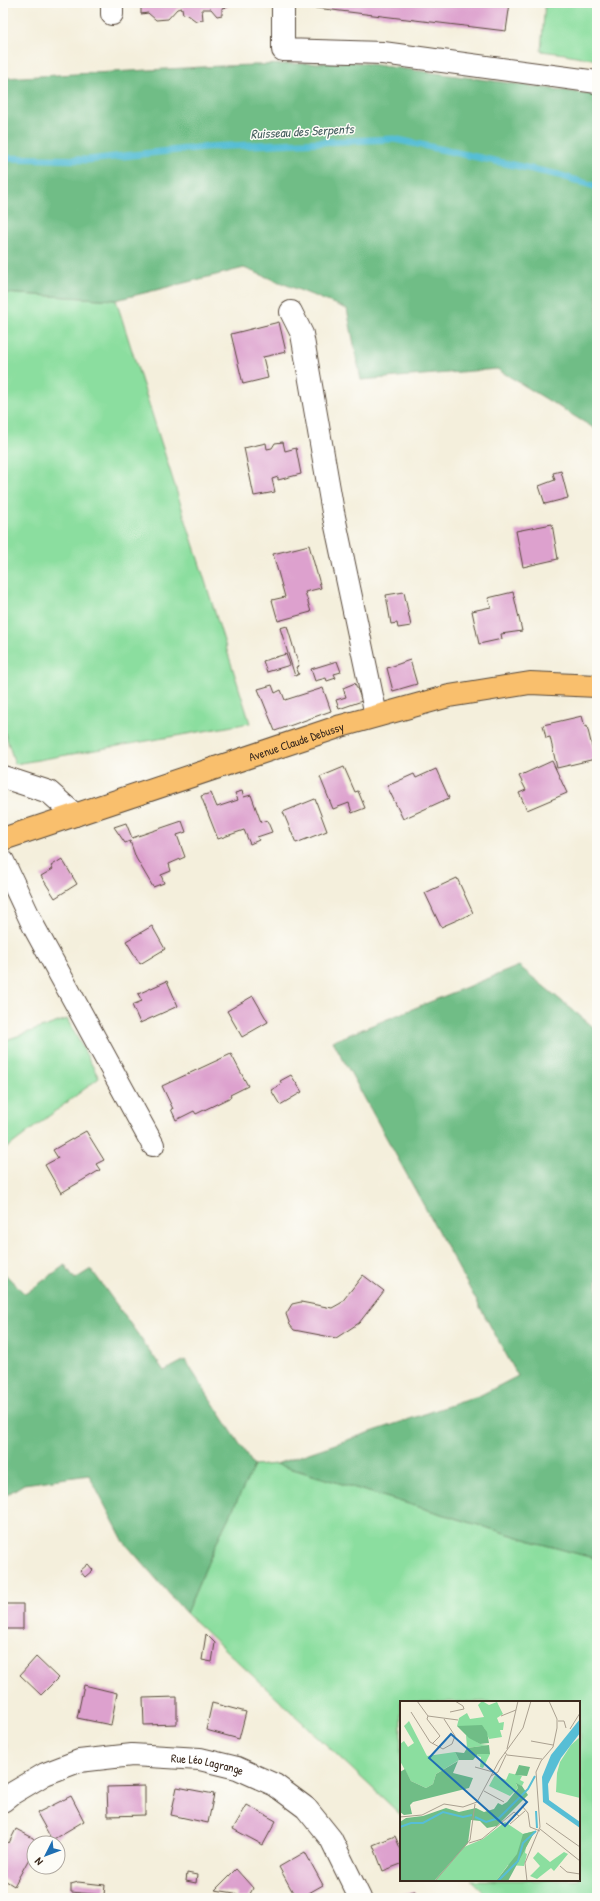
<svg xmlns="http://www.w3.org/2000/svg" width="600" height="1901" viewBox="0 0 600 1901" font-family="'Patrick Hand',sans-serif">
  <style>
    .green { fill: #8bde9f; stroke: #63845e }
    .forest { fill: #70bd86; stroke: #567452 }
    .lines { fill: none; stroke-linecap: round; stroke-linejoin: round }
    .stream { stroke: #57bed5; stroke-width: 7 }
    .building { fill: #dda1ce }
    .minor-casing { stroke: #57483a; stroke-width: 24 }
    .major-casing { stroke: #57483a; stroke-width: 24 }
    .minor { stroke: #fff; stroke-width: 22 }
    .major { stroke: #f9bf6d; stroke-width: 22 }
    .labels { text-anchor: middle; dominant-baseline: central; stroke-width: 3; stroke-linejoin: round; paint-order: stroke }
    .street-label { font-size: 12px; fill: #3b2a1e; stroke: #fdfcf7 }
    .water-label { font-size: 13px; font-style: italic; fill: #455e5e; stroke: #fdfcf7 }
    .inset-river { fill: none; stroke: #57bed5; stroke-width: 2 }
    .inset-road { fill: none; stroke: #aaa090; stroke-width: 1 }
    .view { fill: #1f6fb2; fill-opacity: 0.15; stroke: #1f6fb2; stroke-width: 2 }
    .inset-edge { fill: none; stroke: #3b2a1e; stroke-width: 2 }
  </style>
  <rect width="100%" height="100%" fill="#fdfcf7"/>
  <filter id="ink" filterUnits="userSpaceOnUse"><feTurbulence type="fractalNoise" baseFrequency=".025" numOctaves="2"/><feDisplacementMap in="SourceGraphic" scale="8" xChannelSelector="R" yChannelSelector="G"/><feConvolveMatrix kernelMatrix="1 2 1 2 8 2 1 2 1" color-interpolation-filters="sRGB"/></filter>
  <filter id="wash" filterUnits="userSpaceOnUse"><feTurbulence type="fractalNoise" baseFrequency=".012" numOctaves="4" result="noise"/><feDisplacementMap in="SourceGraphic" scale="16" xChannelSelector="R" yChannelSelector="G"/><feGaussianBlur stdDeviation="0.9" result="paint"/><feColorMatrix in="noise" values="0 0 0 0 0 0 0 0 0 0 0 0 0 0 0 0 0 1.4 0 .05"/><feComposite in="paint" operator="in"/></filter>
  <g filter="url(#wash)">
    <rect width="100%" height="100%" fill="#f4efdc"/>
    <path class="green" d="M545,3H597V60L565,54L541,51Z
      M3,293L116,300L250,723L15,764L3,727Z
      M67,1019L99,1078L3,1151V1041Z
      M276,1464L538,1543L597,1559V1898H490L471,1880H579V1702H401V1815L186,1613L219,1537L254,1466Z"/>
    <path class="forest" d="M354,62L597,95V430L497,369L361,380L347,309L244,268L116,300L3,293V78L221,66Z
      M519,966L597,1030V1559L538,1543L276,1464L481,1395L518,1376L333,1041Z
      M65,1265L75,1279L91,1269L164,1371L185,1360L254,1466L219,1537L186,1613L124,1542L89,1475L24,1484L3,1497V1272L25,1294Z"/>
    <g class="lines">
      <path class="stream" d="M3,158L87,160L205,147L394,139L559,175L597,187"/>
    </g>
    <g id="blocks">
      <path class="building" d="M141,3H231L228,7L222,8V15L217,16L211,9H202L203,20L196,21L188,15L183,14L182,8L177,9L168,19L156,20L148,13L141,14Z
        M300,3H510L506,31L299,6Z
        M279,322L286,352L263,357L268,378L243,384L231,334Z
        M283,442L285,451L296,448L301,474L278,480V477L272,479L275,492L254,496L244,448L266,443L267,449L272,448L275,443Z
        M561,471L568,498L545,504L539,486L555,480L553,473Z
        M552,524L558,559L523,567L516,531Z
        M309,545L321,588L305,592L311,612L278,621L272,600L285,597L273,554Z
        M404,592L411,626L398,628L397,623L391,624L386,595Z
        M513,592L522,631L501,634L502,639L479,644L472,611L491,607L488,598Z
        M287,626L299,666L296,667L299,674L295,676L280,628Z
        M286,654L290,665L267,672L263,661Z
        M410,660L417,684L393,691L387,668Z
        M337,661L341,672L334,674L336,678L327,681L326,678L315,681L311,669Z
        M355,683L362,701L339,709L336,700L346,697L343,688Z
        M272,685L275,693L281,690L285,700L323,688L331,711L275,731L258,689Z
        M582,716L585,727L587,726L595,759L557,768L550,737L546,738L543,725Z
        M552,761L567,793L527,810L519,793L526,790L519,776Z
        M344,767L355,792L358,791L365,808L352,813L349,803L333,809L320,777Z
        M436,769L449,798L403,819L387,786L414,774L416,778Z
        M242,791L244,797L251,795L261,822L267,820L272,832L257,837L259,840L250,844L244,830L218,839L201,796L211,793L217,807L238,800L235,793Z
        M315,799L327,831L296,843L283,812Z
        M182,821L186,832L177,835L185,857L169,864L171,871L161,875L164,883L153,887L136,858L130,841L125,843L114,827L126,823L132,838Z
        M62,859L77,884L55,898L41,876L53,869L51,866Z
        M457,878L473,913L441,927L425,893Z
        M152,926L165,949L140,964L126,941Z
        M167,981L178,1006L140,1023L132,1005L142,1001L138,994Z
        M253,996L268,1022L242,1037L227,1011Z
        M231,1054L248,1086L230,1095L231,1097L196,1114L194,1111L176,1120L171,1109H173L162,1086Z
        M291,1075L302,1092L280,1105L271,1090L282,1084L280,1081Z
        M86,1131L104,1160L96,1164L100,1170L61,1193L45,1165L58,1158L53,1150Z
        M363,1275L384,1291L359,1323L336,1338L294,1330L290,1325L286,1314L292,1304L301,1302L332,1308L341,1303Z
        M88,1564L93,1570L85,1577L80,1571Z
        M3,1604H23V1629H3Z
        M206,1634L215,1643L212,1662L202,1660Z
        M36,1657L58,1678L41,1695L20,1675Z
        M84,1685L117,1693L111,1725L77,1718Z
        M177,1697V1724L144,1725L143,1698Z
        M212,1703L246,1712L239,1739L206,1730Z
        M3,1743H6V1758H3Z
        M145,1786V1815L108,1816L107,1787Z
        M177,1787L214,1794L208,1823L171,1815Z
        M71,1796L84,1821L52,1840L37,1813Z
        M247,1805L276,1821L263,1845L233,1829Z
        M16,1829L33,1838L37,1843H34V1857L31,1855L14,1886L3,1879V1850L7,1842L9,1843Z
        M395,1836L401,1850V1864L383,1871L373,1845Z
        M305,1852L323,1885L300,1898H296L279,1867Z
        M236,1869L253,1888L248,1898H236L237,1894L235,1893L215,1890Z
        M187,1873L197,1875L196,1883L186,1881Z
        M78,1882L105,1885L104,1895L71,1892V1884Z
        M415,1891L417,1898H389V1897Z"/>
    </g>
  </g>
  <g filter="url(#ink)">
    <use href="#blocks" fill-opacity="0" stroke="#57483a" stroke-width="1"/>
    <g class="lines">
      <g class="minor-casing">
        <g id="minor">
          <path d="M283,3V50L383,53L597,82"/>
          <path d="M112,14V3"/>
          <path d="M291,312L302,334L333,512L376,715"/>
          <path d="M3,777L49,792L75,815"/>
          <path d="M3,861L34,927L153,1145"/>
          <path id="s1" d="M3,1801L13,1793L45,1774L79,1761L132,1755L200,1759L237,1768L275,1785L306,1808L331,1839L360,1898"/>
        </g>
      </g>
      <g class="major-casing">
        <g id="major">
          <path id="s2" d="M3,839L341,726L449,696L530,683L597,686"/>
        </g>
      </g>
      <use href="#minor" class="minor"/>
      <use href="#major" class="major"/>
    </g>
  </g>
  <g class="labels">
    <g class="street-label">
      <text stroke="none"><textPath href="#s2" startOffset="309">Avenue Claude Debussy</textPath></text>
      <text stroke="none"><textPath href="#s1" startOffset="216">Rue Léo Lagrange</textPath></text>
    </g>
    <g class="water-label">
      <text transform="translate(302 131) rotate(-3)">Ruisseau des Serpents</text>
    </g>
  </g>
  <g transform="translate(400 1701)">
    <rect width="180" height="180" fill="#f4efdc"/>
    <path d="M82,0L89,4L97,1L103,13L97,17L99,22L104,21L103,29H100L102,36L89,38L84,27L57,25L59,17L67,12L70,18L84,16L78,4ZM9,20L27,55L55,51L59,59L36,73L33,83L26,87L11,80L0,60V43L4,40L8,46L14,42L4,25ZM66,34L80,43L89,44L67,47ZM180,36V97L156,91L157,72L160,61L171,44ZM78,53H90L83,67L80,66L81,56L77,55ZM109,72L122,75L120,79L124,81L122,85L116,83L118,87L110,95L89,85L95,74L106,79ZM105,121L123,133L135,130L126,146L125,152L127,153L124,165L108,164L96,180H34L64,146L83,138ZM138,151L150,161L164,151L168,153L154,170L151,167L137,178L130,175L140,165L133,157Z" fill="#8bde9f"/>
    <path d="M82,24L87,31L89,42L80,43L69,37L57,25ZM89,44L90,53H78L73,59H59L55,51L64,52L67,47ZM58,60L53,72L73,77L69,87L13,101L10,104L12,113L4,114L0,111V71L5,68L11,80L26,87L33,83L36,73ZM119,64L130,66L127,75L115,74ZM116,82L122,85L128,94L97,125L87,127L80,120L71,119L68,142L34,180H0V121L6,117L23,115L46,107L59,111L76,107L84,111L94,108L98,102L102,104L107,101L118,87ZM135,130L108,180H96L117,153L123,133Z" fill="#70bd86"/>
    <path d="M180,18V32L161,57L148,83L149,99L180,121V127L143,101L142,76L151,54Z" fill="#57bed5"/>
    <path class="inset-river" d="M136,110L137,127M75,116L86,121L99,117L128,88L135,75M0,126L11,122H23L43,111L63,116L72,114M98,180L118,160L123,142L136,130"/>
    <path class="inset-road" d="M17,0L28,15L58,19M11,11L30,41L43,48L52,43L55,35L44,18M50,11L64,8L63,5L55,0M28,15L27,18L40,35L32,43M101,15L116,9M158,20H164L166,27M170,28L180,12M131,40L153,44M107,48L118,0M105,51L107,54L142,58M75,66L93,71M91,75L98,71L106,54M84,90L104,101M122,105L128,112L130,126L140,130M0,116L22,114L44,103L63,106L77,101L99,60L123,27L131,0M146,122L180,146M110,123L125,110M140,128L180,160M69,142L82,138L114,111L119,115M160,165L167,171L180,173M35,180L70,139L75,103M127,180L125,162L140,126L136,71L141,60L153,46L157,27V18L149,0"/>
    <path class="view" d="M51,33L127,101L105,125L29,57Z"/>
    <rect width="180" height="180" class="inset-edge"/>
  </g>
  <rect width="600" height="1901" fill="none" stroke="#fdfcf7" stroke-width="16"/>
  <g transform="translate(46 1855) rotate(228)"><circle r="19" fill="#fdfcf7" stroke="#afa8a0"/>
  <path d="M0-3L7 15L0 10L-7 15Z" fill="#1f6fb2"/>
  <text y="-6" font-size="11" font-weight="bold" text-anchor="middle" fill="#3b2a1e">N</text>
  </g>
</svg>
